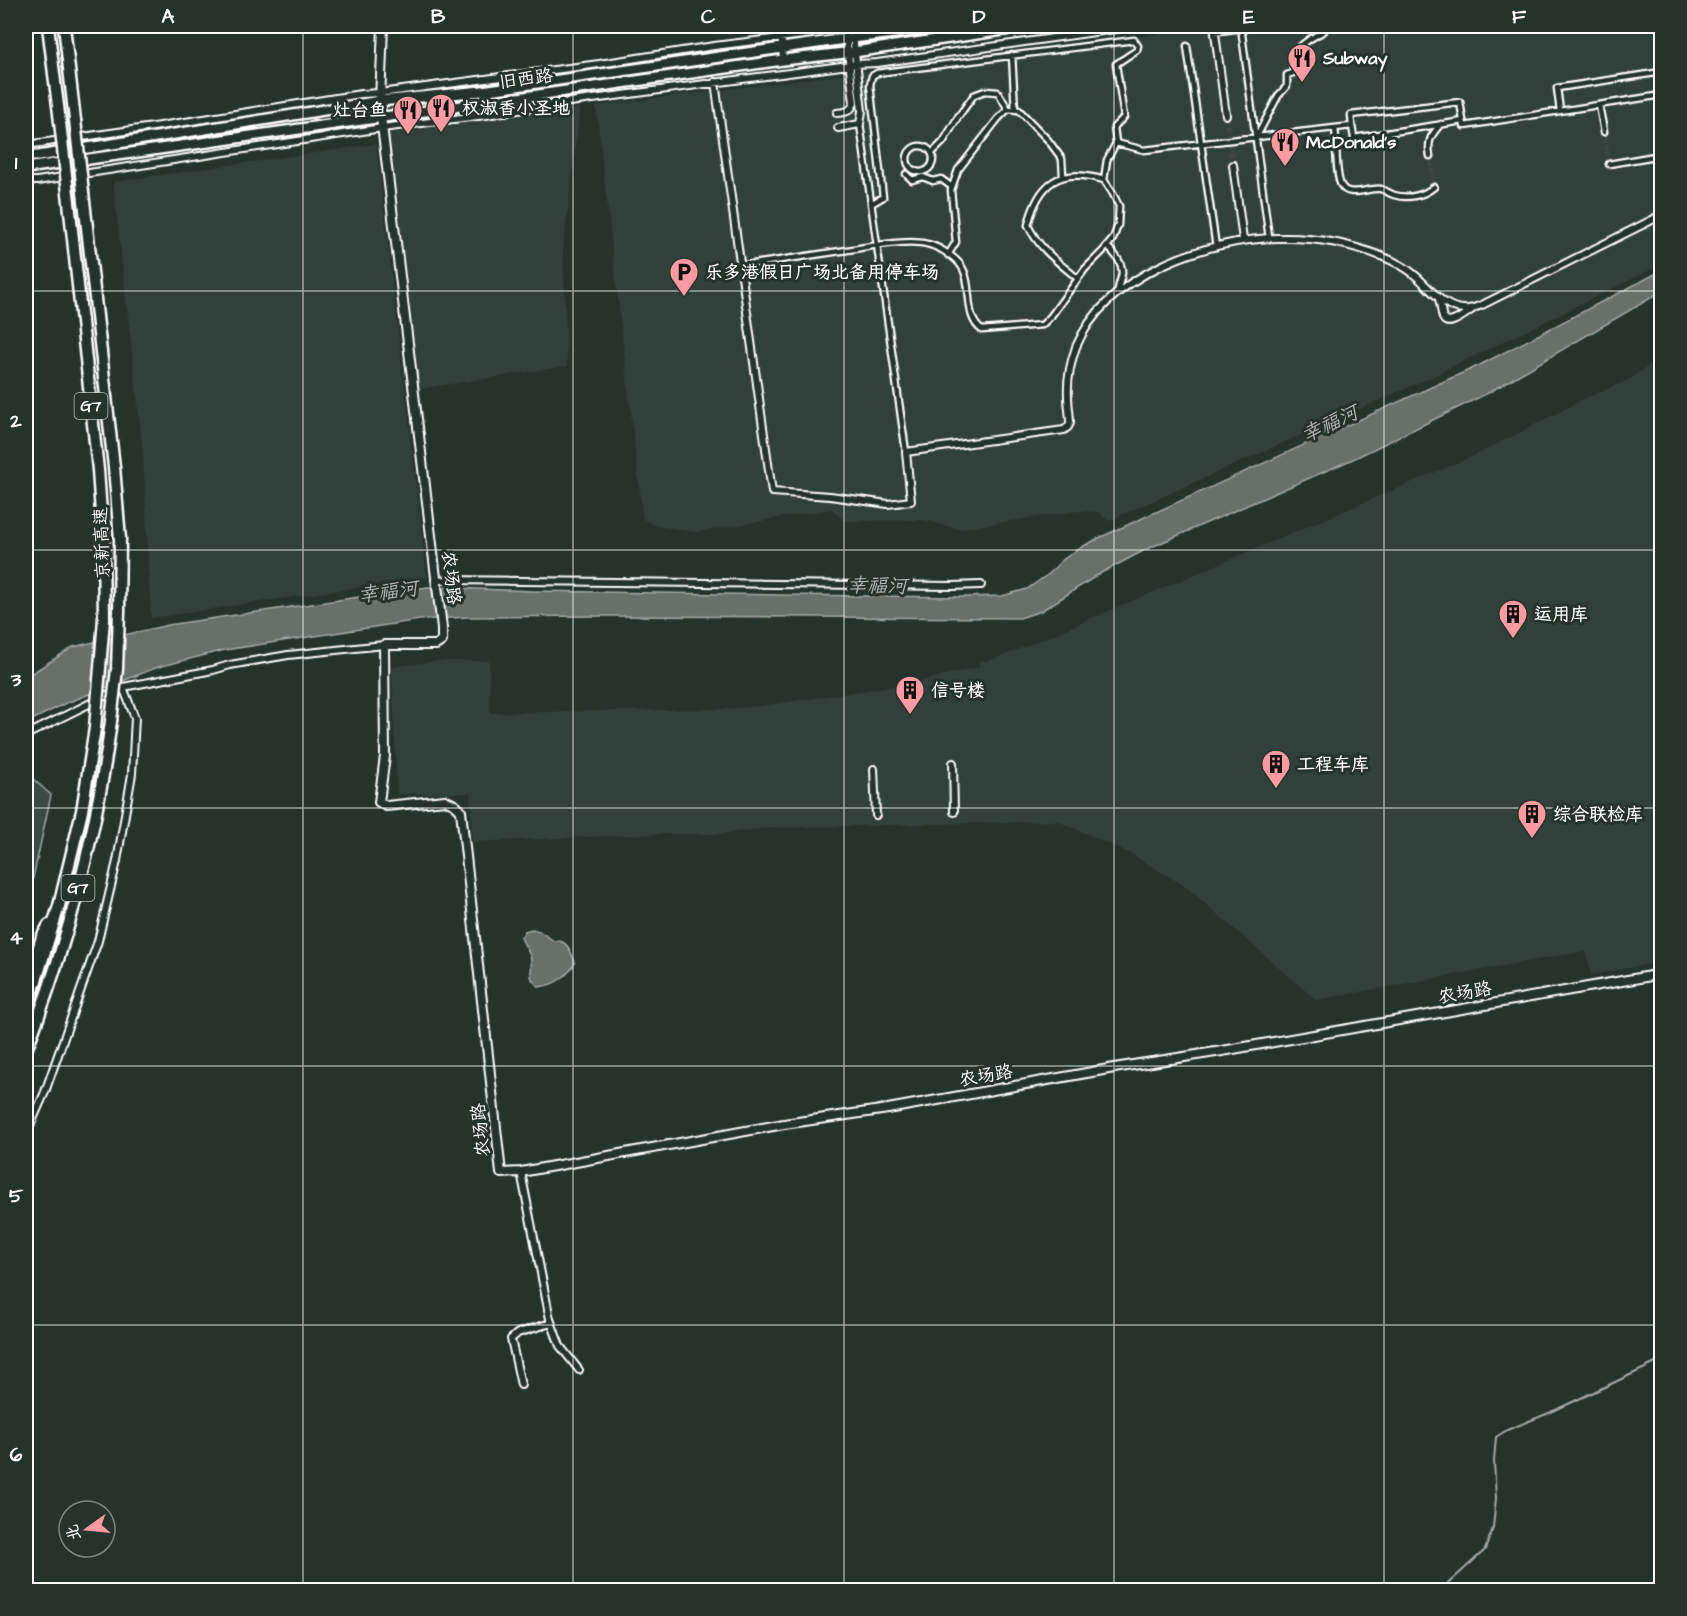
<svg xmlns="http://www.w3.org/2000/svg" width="1687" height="1616" viewBox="0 0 1687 1616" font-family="'Architects Daughter','LXGW WenKai TC',sans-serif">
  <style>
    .built { fill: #333f3a }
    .green { fill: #3e4944; stroke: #9ea4a2; stroke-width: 1.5 }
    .water { fill: #67706c; stroke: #a4a9a7; stroke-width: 1.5 }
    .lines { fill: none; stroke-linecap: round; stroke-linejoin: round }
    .stream { stroke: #a4a9a7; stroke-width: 2 }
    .pedestrian-tunnel { stroke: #3c4742; stroke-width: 4.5; stroke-dasharray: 4.5 2; stroke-linecap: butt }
    .minor-tunnel { stroke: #3c4742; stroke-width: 6; stroke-dasharray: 6 3; stroke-linecap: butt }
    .pedestrian-casing { stroke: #fff; stroke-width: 9 }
    .minor-casing { stroke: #fff; stroke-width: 10 }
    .tertiary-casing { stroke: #fff; stroke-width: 12 }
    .secondary-casing { stroke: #fff; stroke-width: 14 }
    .motorway-casing { stroke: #fff; stroke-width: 15 }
    .pedestrian { stroke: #26332d; stroke-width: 4.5 }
    .minor { stroke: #26332d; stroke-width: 6 }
    .tertiary { stroke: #26332d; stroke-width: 8 }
    .secondary { stroke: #26332d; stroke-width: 9 }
    .motorway { stroke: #26332d; stroke-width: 10 }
    .motorway-bridge-casing { stroke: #fff; stroke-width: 15; stroke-linecap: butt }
    .motorway-bridge { stroke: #26332d; stroke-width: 10 }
    .grid { fill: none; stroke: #fff; stroke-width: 1.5; stroke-opacity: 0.55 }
    .labels { text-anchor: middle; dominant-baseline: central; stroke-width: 6; stroke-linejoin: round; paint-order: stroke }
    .shield { fill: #26332d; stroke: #bec2c0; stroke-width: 1.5 }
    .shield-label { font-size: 16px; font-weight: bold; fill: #fff }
    .poi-label { font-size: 18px; font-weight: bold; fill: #fff; stroke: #26332d; text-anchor: start }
    .street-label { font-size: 18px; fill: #fff; stroke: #26332d }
    .water-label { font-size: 20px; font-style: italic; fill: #b3b8b6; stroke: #26332d }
    .neatline { fill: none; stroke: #fff; stroke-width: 2 }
    .grid-label { font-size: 20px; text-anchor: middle; font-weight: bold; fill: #fff }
  </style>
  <rect width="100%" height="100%" fill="#26332d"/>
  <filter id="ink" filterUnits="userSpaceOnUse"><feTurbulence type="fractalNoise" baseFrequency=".0167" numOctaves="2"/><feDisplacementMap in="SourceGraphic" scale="12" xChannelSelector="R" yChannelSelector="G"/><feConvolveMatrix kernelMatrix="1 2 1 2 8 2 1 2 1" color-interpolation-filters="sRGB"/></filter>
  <g filter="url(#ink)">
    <path class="built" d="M1205,26H1661V265L1429,378L1108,521L1099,512L1078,511L958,529L925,520L844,521L832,509L697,532L656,526L643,519L596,106L1150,35Z
      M580,108L563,250L567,366L419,389L388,133Z
      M376,144L427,577L151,618L143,451L113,182Z
      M1661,358V962L1591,975L1586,951L1316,1000L1185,886L1133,855L1058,821L767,828L719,834H658L472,842L470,793L397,794L392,667L437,661H489L490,713L727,709L762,706L913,683L979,667V660L988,661L1005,655L1478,454L1586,398L1628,380Z"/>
    <path class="green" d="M32,778L51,795L32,883L26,900V783Z"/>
    <path class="water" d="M1661,271V292L1488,393L1353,459L1147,549L1101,573L1041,611L1020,618L600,616L468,617L419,620L225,650L158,667L64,704L26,723V677L73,647L168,625L427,587L532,591L780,595L965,597L1002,596L1027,589L1050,573L1061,561L1078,549L1101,537L1480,365Z
      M532,929L539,931L554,941C567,939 571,951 575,963C567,977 555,985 539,987C526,975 533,975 531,960C530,952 524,945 521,938L525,931Z"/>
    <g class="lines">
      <path class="stream" d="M1441,1590L1485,1550L1493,1528L1496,1498L1494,1461L1496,1437L1507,1430L1549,1413L1662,1360"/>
      <path class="pedestrian-tunnel" d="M1604,132L1609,164
        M1430,156L1434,187
        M1655,156L1662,155"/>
      <path class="minor-tunnel" d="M1226,115L1233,165"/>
      <g class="pedestrian-casing">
        <path id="pedestrian" d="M1241,27L1269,238
          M1187,46L1216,247
          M1012,55L1015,110
          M1599,105L1604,132
          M1560,111L1557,88L1662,72
          M860,124L906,452
          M1352,126L1354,138L1463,121
          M1335,128C1337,142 1335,174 1341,185C1348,199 1369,187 1381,189C1385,190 1390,194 1394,195C1408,199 1423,196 1434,187
          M1256,138L1278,96L1287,86V75L1293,73C1292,48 1303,42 1324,31L1323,26
          M907 159a13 13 0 1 1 26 0a13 13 0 1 1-26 0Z
          M932,153L943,142L958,117L974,95L985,91L998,92L1008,109
          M1430,156C1427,141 1431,135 1441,124
          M1609,164L1655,156
          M906,174L912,180L923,177L933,181L941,179L952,187
          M871,204L883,197L870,85L872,76L877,73L1134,40L1138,46L1137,50L1116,64L1124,117L1114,127L1116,143
          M1107,246C1114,254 1122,261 1122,272C1122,278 1118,284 1118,292
          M948,255L956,242L951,190L958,170L998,119L1008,109L1019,110L1048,140L1062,159L1063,176
          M740,266C778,260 816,255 854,249C873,246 909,239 927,244C937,246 952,255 959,263C975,281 962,317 982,330L1042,325L1051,316L1085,269L1103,251L1113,239L1118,225L1119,206L1112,192L1104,180L1107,160L1116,143L1144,150L1352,126L1351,115L1460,102L1464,126L1662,95
          M1077,278C1058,262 1038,248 1028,225C1039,182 1059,167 1104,180"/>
      </g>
      <g class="minor-casing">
        <path id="minor" d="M781,26L783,60
          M1214,26L1226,115
          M1215,31L1254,26
          M715,82L772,492L830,496L888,504L911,501L906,452L1064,430L1068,427L1070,423C1070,414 1068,405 1068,396C1067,379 1070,364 1076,347C1106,275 1205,239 1278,238C1313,237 1348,243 1381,256C1394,261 1406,267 1416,276C1430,288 1444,309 1464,309C1470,310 1476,307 1482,305L1662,215
          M837,113C845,112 851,112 854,103L846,36
          M838,128L860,124L862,111L853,36
          M26,145L160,126L361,94L380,93L599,64L714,46L877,26
          M1233,165L1243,240
          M26,181H37L382,128L486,115L570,102L856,64L877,63L1137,26
          M1439,299C1441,305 1441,312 1443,318C1448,329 1466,313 1473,309
          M435,579L445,580L952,586L981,585
          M26,735L123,687L213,670L230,665L288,655L384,645
          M953,763L954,812
          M874,769L876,815
          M26,1135L45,1092L98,941L117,861L132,774L135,718L123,687
          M521,1172L550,1319L560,1346L579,1370
          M521,1385L511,1339L518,1333L551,1323"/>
      </g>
      <g class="tertiary-casing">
        <path id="tertiary" d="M383,26L380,101L381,117L442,628V641L436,645H384L385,756L379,802L386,806L445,800L455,805L461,811L501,1173L521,1172L784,1124L888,1109L1114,1068L1222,1051L1662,974"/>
      </g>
      <g class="secondary-casing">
        <path id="secondary" d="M26,156H38L380,101L482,91L852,38L954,26
          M26,168L783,60L854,52L1031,26"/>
      </g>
      <g class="motorway-casing">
        <path id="motorway" d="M48,26L60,122
          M64,26L75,120
          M83,192L114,467L120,539L119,612
          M68,193L98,470L103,542L104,619
          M26,988L42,937L49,925
          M26,1013L59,906L82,811L95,728
          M26,1050C67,945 97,833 111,721"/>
      </g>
      <use href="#pedestrian" class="pedestrian"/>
      <use href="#minor" class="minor"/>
      <use href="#tertiary" class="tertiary"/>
      <use href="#secondary" class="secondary"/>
      <use href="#motorway" class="motorway"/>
      <g class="motorway-bridge-casing">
        <path id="motorway-bridge" d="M75,120L83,192
          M60,122L68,193
          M111,721L117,669L119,612
          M95,728L104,619"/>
      </g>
      <use href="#motorway-bridge" class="motorway-bridge"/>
    </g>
  </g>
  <path class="grid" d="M303,26V1590M573,26V1590M844,26V1590M1114,26V1590M1384,26V1590M26,291H1662M26,550H1662M26,808H1662M26,1066H1662M26,1325H1662"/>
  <defs>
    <g id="restaurant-pin" transform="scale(1.5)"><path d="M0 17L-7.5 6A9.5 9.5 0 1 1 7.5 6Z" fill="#ff9aa2" stroke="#26332d"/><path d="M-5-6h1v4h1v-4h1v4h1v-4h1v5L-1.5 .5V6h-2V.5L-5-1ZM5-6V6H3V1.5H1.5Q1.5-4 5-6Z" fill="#111"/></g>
    <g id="parking-pin" transform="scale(1.5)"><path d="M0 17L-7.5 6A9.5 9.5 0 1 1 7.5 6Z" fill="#ff9aa2" stroke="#26332d"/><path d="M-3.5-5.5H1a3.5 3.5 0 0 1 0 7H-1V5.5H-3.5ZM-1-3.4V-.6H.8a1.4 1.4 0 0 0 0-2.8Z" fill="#111"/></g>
    <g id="building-pin" transform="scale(1.5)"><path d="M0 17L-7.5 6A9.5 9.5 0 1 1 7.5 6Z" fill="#ff9aa2" stroke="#26332d"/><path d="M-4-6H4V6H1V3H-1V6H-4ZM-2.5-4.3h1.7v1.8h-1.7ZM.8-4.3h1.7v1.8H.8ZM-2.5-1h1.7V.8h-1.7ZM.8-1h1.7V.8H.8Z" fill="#111"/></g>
  </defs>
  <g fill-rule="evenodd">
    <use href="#restaurant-pin" x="1302" y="58"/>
    <use href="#restaurant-pin" x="441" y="108"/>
    <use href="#restaurant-pin" x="408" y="110"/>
    <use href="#restaurant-pin" x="1285" y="142"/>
    <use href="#parking-pin" x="684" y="272"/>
    <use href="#building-pin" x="1513" y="614"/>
    <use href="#building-pin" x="910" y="690"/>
    <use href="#building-pin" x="1276" y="764"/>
    <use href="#building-pin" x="1532" y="814"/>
  </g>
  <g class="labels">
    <g class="shield">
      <rect x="74.5" y="393" width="33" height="26" rx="4.5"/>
      <rect x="61.5" y="875" width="33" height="26" rx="4.5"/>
    </g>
    <g class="shield-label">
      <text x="91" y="406">G7</text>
      <text x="78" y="888">G7</text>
    </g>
    <g class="poi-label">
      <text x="1323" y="58">Subway</text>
      <text x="462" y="108">权淑香小圣地</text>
      <text x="387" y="110" text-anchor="end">灶台鱼</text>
      <text x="1306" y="142">McDonald's</text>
      <text x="705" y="272">乐多港假日广场北备用停车场</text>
      <text x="1534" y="614">运用库</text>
      <text x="931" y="690">信号楼</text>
      <text x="1297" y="764">工程车库</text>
      <text x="1553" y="814">综合联检库</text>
    </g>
    <g class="street-label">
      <text transform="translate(526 79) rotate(-8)">旧西路</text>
      <text transform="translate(102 543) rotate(-92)">京新高速</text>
      <text transform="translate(451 578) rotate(83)">农场路</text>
      <text transform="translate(1465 993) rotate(-10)">农场路</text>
      <text transform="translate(986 1076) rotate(-10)">农场路</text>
      <text transform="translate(481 1130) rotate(-96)">农场路</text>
    </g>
    <g class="water-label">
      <text transform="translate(1330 424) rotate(-25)">幸福河</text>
      <text transform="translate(877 586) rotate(1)">幸福河</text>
      <text transform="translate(388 592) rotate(-7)">幸福河</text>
    </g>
  </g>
  <rect width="1687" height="1616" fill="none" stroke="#26332d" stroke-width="66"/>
  <g transform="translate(87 1529) rotate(255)"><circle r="28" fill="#26332d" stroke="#7d8581" stroke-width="1.5"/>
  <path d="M0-4.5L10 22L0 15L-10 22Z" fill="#ff9aa2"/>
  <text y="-9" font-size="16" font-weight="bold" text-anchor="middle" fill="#ffffff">北</text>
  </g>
  <rect x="33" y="33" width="1621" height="1550" class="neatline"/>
  <g class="grid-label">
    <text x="168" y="23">A</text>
    <text x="438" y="23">B</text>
    <text x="708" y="23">C</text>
    <text x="979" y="23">D</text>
    <text x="1249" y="23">E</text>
    <text x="1519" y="23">F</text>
    <text x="16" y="169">1</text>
    <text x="16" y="427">2</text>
    <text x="16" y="686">3</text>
    <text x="16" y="944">4</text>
    <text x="16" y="1202">5</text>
    <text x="16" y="1461">6</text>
  </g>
</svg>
